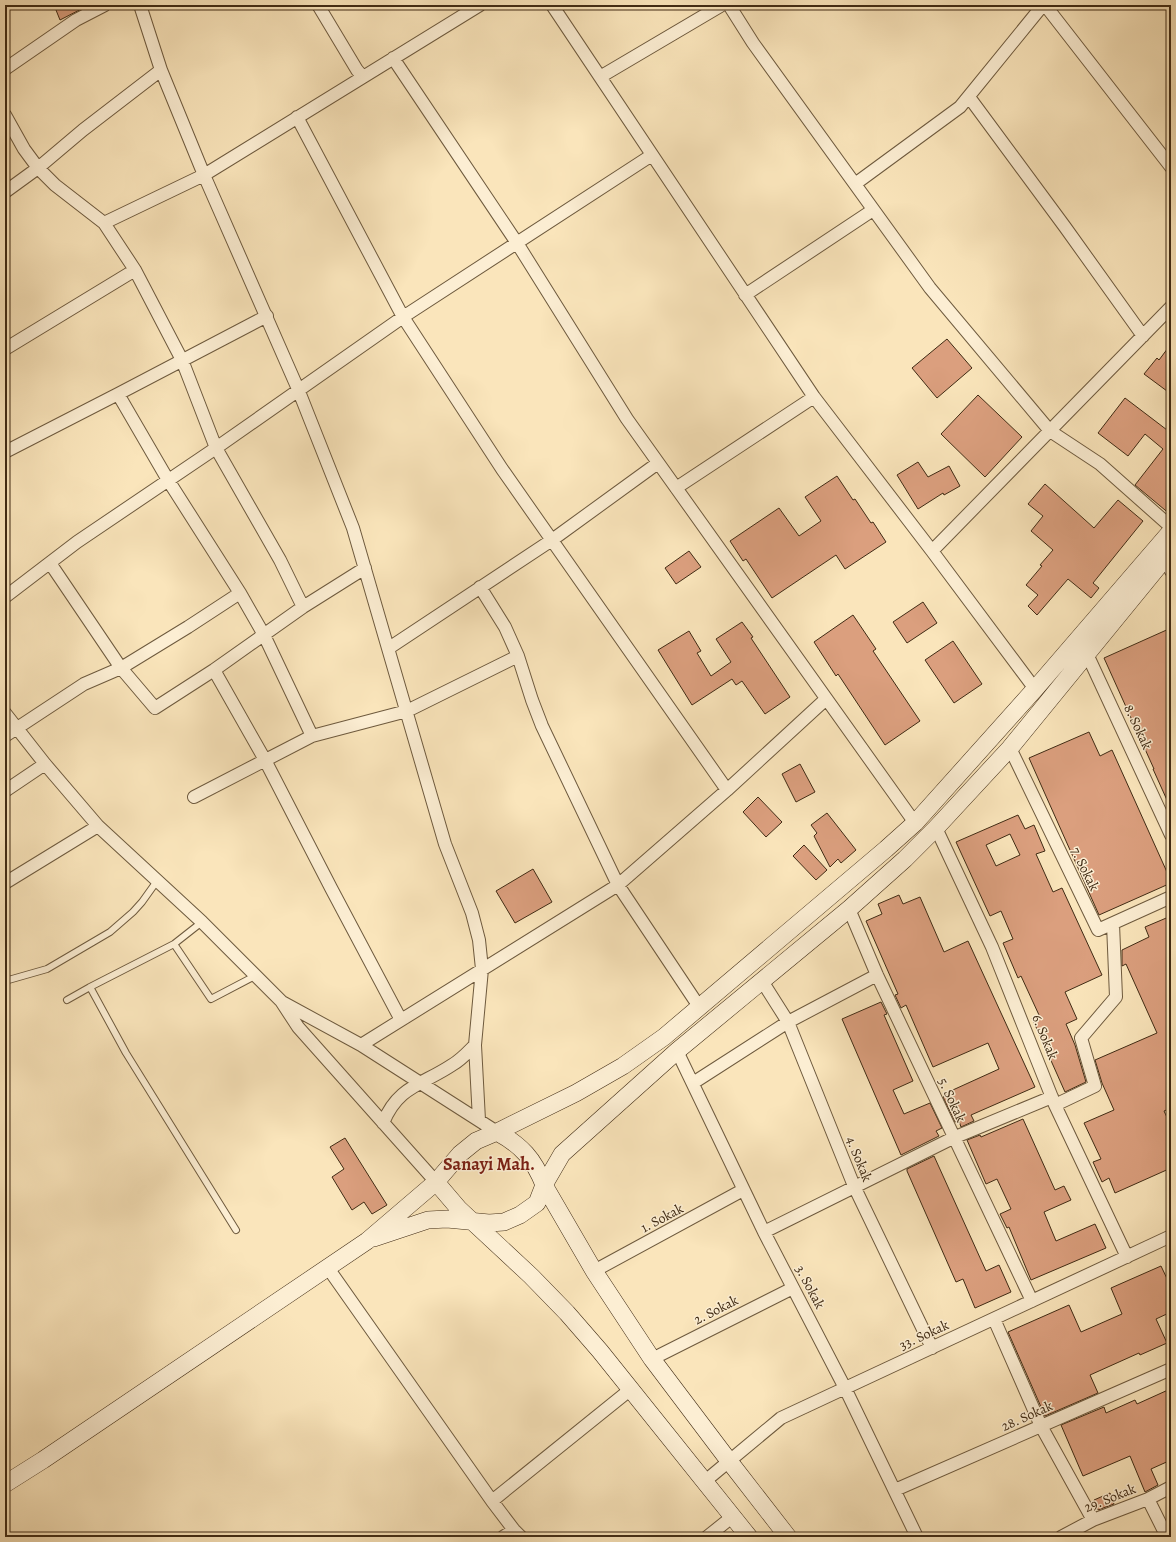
<svg xmlns="http://www.w3.org/2000/svg" width="1176" height="1542" viewBox="0 0 1176 1542" font-family="Alegreya,serif">
  <style>
    .building { fill: #db9f7e; stroke: #402b14; fill-rule: evenodd }
    .lines { fill: none; stroke-linecap: round; stroke-linejoin: round }
    .lane-casing { stroke: #6e5a3e; stroke-width: 8 }
    .street-casing { stroke: #6e5a3e; stroke-width: 14 }
    .secondary-casing { stroke: #402b14; stroke-width: 18 }
    .lane { stroke: #fceed3; stroke-width: 6 }
    .street { stroke: #fceed3; stroke-width: 12 }
    .secondary { stroke: #fceed3; stroke-width: 17 }
    .labels { text-anchor: middle; dominant-baseline: central; stroke-width: 3; stroke-linejoin: round; paint-order: stroke }
    .street-label { font-size: 14px; fill: #402b14; stroke: #fceed3 }
    .district-label { font-size: 18px; font-weight: bold; fill: #7a1f14; stroke: #fceed3 }
  </style>
  <rect width="100%" height="100%" fill="#fae5bb"/>
  <filter id="stains"><feTurbulence type="fractalNoise" baseFrequency=".005" numOctaves="4"/><feColorMatrix values="0 0 0 0 .2 0 0 0 0 .09 0 0 0 0 .02 0 0 0 .5 -.17"/></filter>
  <radialGradient id="worn" r=".72"><stop offset=".6" stop-color="#630" stop-opacity="0"/><stop offset="1" stop-color="#630" stop-opacity=".3"/></radialGradient>
  <path class="building" d="M54,5H89L60,20Z
    M947,339L972,368L937,398L912,368Z
    M1171,344V394L1144,374L1157,358L1159,360Z
    M978,395L1022,437L985,477L941,434Z
    M1125,398L1171,433V515L1135,485L1163,449L1145,434L1128,456L1098,433Z
    M918,462L928,477L949,466L960,486L944,495L943,493L918,509L897,475Z
    M837,476L853,500L855,499L871,523L873,522L886,542L845,569L836,555L772,598L746,559L743,561L730,541L779,508L799,536L821,521L805,497Z
    M1045,484L1094,528L1118,500L1143,521L1093,583L1099,588L1091,598L1068,579L1037,615L1028,606L1038,595L1026,585L1042,566L1040,565L1053,550L1031,531L1043,516L1028,504Z
    M689,551L701,567L676,584L665,568Z
    M923,602L937,623L907,643L893,622Z
    M853,615L876,649L873,651L920,721L885,745L838,674L836,676L814,642Z
    M742,622L753,637L751,638L790,697L765,714L742,681L736,685L732,679L692,705L658,650L689,631L701,651L697,653L711,676L731,662L716,639Z
    M1171,628V809L1153,769H1154L1104,658Z
    M953,641L982,684L954,703L925,660Z
    M1089,732L1100,756L1112,750L1171,881V883L1099,915L1029,758Z
    M800,764L815,792L796,802L782,774Z
    M758,797L782,822L766,837L743,812Z
    M827,813L856,850L841,863L838,859L830,867L814,836L817,833L811,825Z
    M1018,815L1025,829L1034,825L1045,851L1036,854L1053,892L1062,888L1102,975L1065,992L1077,1019L1066,1024L1075,1045L1086,1082L1065,1092L1032,1018L1039,1015L1021,976L1018,978L1003,943L1013,939L1001,911L990,916L956,842ZM1010,834L1020,855L996,866L986,845Z
    M804,845L827,870L816,880L793,856Z
    M533,869L552,902L515,923L496,891Z
    M899,895L903,904L920,897L944,952L968,941L1035,1087L971,1115L974,1121L961,1127L959,1121L955,1122L943,1097L945,1096L944,1094L999,1069L988,1043L933,1067L906,1005L901,1008L895,995L898,994L866,921L882,914L878,904Z
    M1171,916V1108L1164,1111L1171,1126V1168L1115,1193L1109,1178L1102,1182L1093,1162L1101,1159L1084,1123L1114,1110L1102,1083L1095,1060L1157,1033L1126,964L1122,966V950L1149,937L1145,927Z
    M881,1002L887,1014L884,1015L913,1081L893,1090L904,1114L930,1103L942,1128L936,1131L939,1136L901,1155L842,1019Z
    M1023,1119L1055,1190L1064,1186L1071,1200L1044,1212L1056,1241L1095,1224L1106,1248L1031,1280L1009,1227L1007,1228L1000,1214L1011,1209L997,1179L986,1184L967,1140L980,1135L981,1137Z
    M345,1138L387,1205L372,1214L364,1202L352,1210L332,1177L344,1169L330,1147Z
    M934,1156L986,1271L999,1265L1011,1292L975,1308L963,1279L956,1282L907,1171V1169Z
    M1161,1266L1171,1287V1312L1156,1319L1167,1343L1140,1355L1139,1353L1090,1375L1098,1393L1045,1416L1008,1332L1069,1305L1081,1332L1122,1314L1111,1288Z
    M1168,1390L1171,1398V1460L1151,1469L1158,1485L1145,1492L1130,1456L1083,1476L1061,1425L1104,1407L1106,1413L1135,1400L1137,1404Z
    M1110,1493L1114,1504L1098,1510L1094,1500Z"/>
  <g class="lines">
    <g class="lane-casing">
      <path id="lane" d="M174,944L211,999L255,976
        M5,981L47,969L110,932L133,912L142,902L157,881
        M90,987L126,1053L236,1230
        M67,1000L90,987L174,944L202,922"/>
    </g>
    <g class="street-casing">
      <path id="street" d="M140,5L161,70L204,175L298,389L353,528L445,844L472,913L479,940L482,969L475,1045L479,1120
        M318,5L357,70L363,77
        M552,5L814,397L932,551L1035,689
        M729,5L753,43L930,288L1050,431L1100,464L1171,527
        M1045,5L1171,167
        M393,58L517,243L627,419L915,823
        M5,69L76,20L105,5
        M600,77L722,5
        M969,97L1065,227L1143,336
        M5,115L24,149L38,168L55,185L104,223L135,270L182,360L216,448L280,560L303,607
        M297,117L403,317L502,469L727,790
        M855,184L960,107L1043,5
        M5,192L38,168L83,130L161,70
        M104,223L204,175L480,5
        M745,295L873,210
        M5,349L135,270
        M118,394L168,480L240,593L264,635L312,736
        M5,452L118,394L267,316
        M676,488L814,397
        M932,551L1171,307
        M1165,558L1171,571
        M50,563L121,668L155,708L214,670L303,607L365,568
        M480,587L505,627L518,656L532,700L542,726L618,885L700,1008
        M5,597L77,542L216,448L403,317L652,155
        M389,648L552,540L658,463
        M1087,654L1171,835
        M214,670L265,760L331,888L401,1020
        M5,713L45,764L98,826L202,922L281,1001L298,1027L436,1182
        M5,736L84,684L121,668L188,627L240,593
        M1010,748L1098,930L1171,897
        M5,791L45,764
        M194,797L312,736L407,711L518,656
        M936,828L992,947L1055,1105L1127,1257
        M5,883L98,826
        M849,909L877,975L1032,1301
        M762,981L788,1022L854,1186L932,1348
        M282,1002L361,1045L497,1132
        M361,1045L618,885L727,790L826,699
        M677,1051L764,1232L845,1388L917,1537
        M693,1083L788,1022L877,975
        M1055,1105L1095,1086L1081,1038L1116,997L1113,924
        M383,1123C398,1086 422,1085 452,1065C461,1060 468,1052 475,1045
        M764,1232L953,1138L1052,1097
        M328,1268L492,1501L514,1530L521,1537
        M594,1271L743,1190
        M994,1319L1041,1426L1093,1520
        M652,1359L793,1288
        M704,1482L781,1418L1171,1236
        M895,1490L1171,1369
        M1148,1499L1167,1537
        M492,1501L631,1389
        M503,1537L514,1530
        M707,1537L732,1517
        M1061,1537L1093,1520L1148,1499L1171,1487"/>
    </g>
    <g class="secondary-casing">
      <path id="secondary" d="M497,1132C521,1145 534,1159 544,1185L594,1271L652,1359L729,1461L788,1537
        M436,1182L459,1209L531,1276L567,1313L600,1351L749,1537
        M374,1238L428,1220L447,1219L489,1223L504,1222L520,1215L537,1203L544,1185L562,1154L677,1051L849,909L905,859L936,828L1010,748L1171,551
        M5,1484L43,1460L367,1241L436,1182L460,1154L476,1141L497,1132L576,1093L623,1066L664,1037L886,849L915,823L1035,689L1171,531"/>
    </g>
    <use href="#lane" class="lane"/>
    <use href="#street" class="street"/>
    <use href="#secondary" class="secondary"/>
  </g>
  <g class="labels">
    <g class="street-label">
      <text transform="translate(1138 727) rotate(65)">8. Sokak</text>
      <text transform="translate(1085 869) rotate(64)">7. Sokak</text>
      <text transform="translate(1045 1037) rotate(68)">6. Sokak</text>
      <text transform="translate(952 1100) rotate(65)">5. Sokak</text>
      <text transform="translate(859 1159) rotate(68)">4. Sokak</text>
      <text transform="translate(662 1218) rotate(-28)">1. Sokak</text>
      <text transform="translate(810 1287) rotate(62)">3. Sokak</text>
      <text transform="translate(716 1310) rotate(-27)">2. Sokak</text>
      <text transform="translate(924 1335) rotate(-25)">33. Sokak</text>
      <text transform="translate(1027 1416) rotate(-24)">28. Sokak</text>
      <text transform="translate(1110 1498) rotate(-22)">29. Sokak</text>
    </g>
    <g class="district-label">
      <text x="489" y="1164">Sanayi Mah.</text>
    </g>
  </g>
  <rect width="1176" height="1542" fill="none" stroke="#fae5bb" stroke-width="20"/>
  <rect x="6" y="6" width="1164" height="1530" fill="none" stroke="#402b14" stroke-width="2"/>
  <rect x="10" y="10" width="1156" height="1522" fill="none" stroke="#402b14"/>
  <rect width="100%" height="100%" filter="url(#stains)"/>
  <rect width="100%" height="100%" fill="url(#worn)"/>
</svg>
